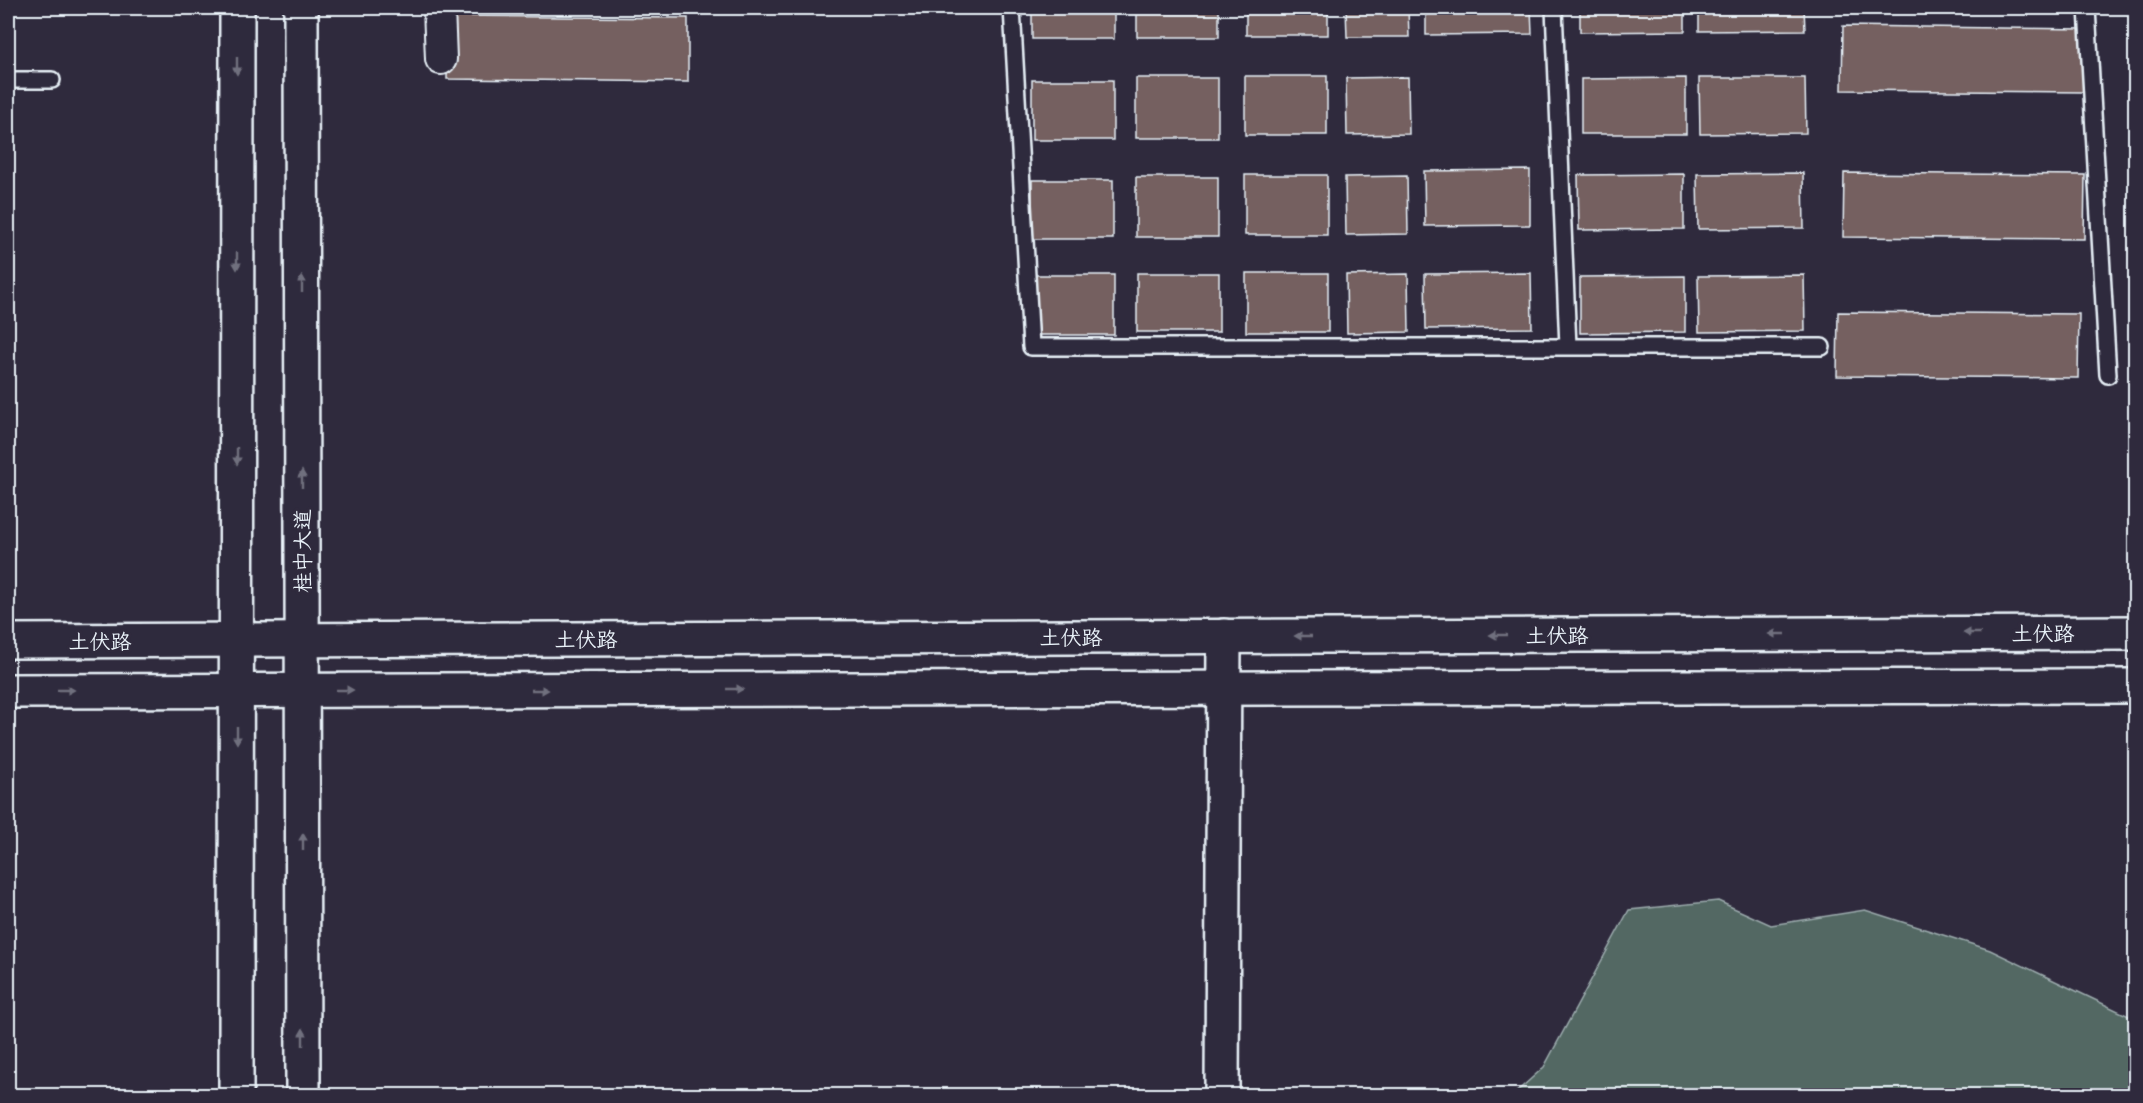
<svg xmlns="http://www.w3.org/2000/svg" width="2143" height="1103" viewBox="0 0 2143 1103" font-family="Delius,'LXGW WenKai TC',sans-serif">
  <style>
    .green { fill: #526863; stroke: #9dacae; stroke-width: 1.5 }
    .building { fill: #746161; stroke: #e8f1f8; stroke-width: 1.5 }
    .lines { fill: none; stroke-linecap: round; stroke-linejoin: round }
    .service-casing { stroke: #e8f1f8; stroke-width: 20 }
    .minor-casing { stroke: #e8f1f8; stroke-width: 34 }
    .tertiary-casing { stroke: #e8f1f8; stroke-width: 38 }
    .secondary-casing { stroke: #e8f1f8; stroke-width: 38 }
    .primary-casing { stroke: #e8f1f8; stroke-width: 38 }
    .service { stroke: #2f2a3d; stroke-width: 15 }
    .minor { stroke: #2f2a3d; stroke-width: 30 }
    .tertiary { stroke: #2f2a3d; stroke-width: 33 }
    .secondary { stroke: #2f2a3d; stroke-width: 33 }
    .primary { stroke: #2f2a3d; stroke-width: 33 }
    .oneway { fill: #70707e }
    .labels { text-anchor: middle; dominant-baseline: central; stroke-width: 6; stroke-linejoin: round; paint-order: stroke }
    .street-label { font-size: 21px; fill: #e8f1f8; stroke: #2f2a3d }
  </style>
  <rect width="100%" height="100%" fill="#2f2a3d"/>
  <filter id="ink" filterUnits="userSpaceOnUse"><feTurbulence type="fractalNoise" baseFrequency=".0167" numOctaves="2"/><feDisplacementMap in="SourceGraphic" scale="12" xChannelSelector="R" yChannelSelector="G"/><feConvolveMatrix kernelMatrix="1 2 1 2 8 2 1 2 1" color-interpolation-filters="sRGB"/></filter>
  <g filter="url(#ink)">
    <path class="green" d="M1718,901L1771,925L1865,910L1990,950L2135,1019V1095H1513L1544,1067L1629,910Z"/>
    <path class="building" d="M1032,8H1114V39H1032Z
      M1137,8H1219V37H1137Z
      M1246,8H1328V35H1246Z
      M1346,8H1408L1409,37H1347Z
      M1426,8H1531L1532,34L1426,35Z
      M1580,8H1685V31L1580,32Z
      M1699,8H1804L1805,30L1699,31Z
      M448,16L688,18V82L447,79Z
      M1843,26L2084,29L2083,92L1842,90Z
      M1245,76H1327V135H1245Z
      M1408,77L1409,134L1347,135L1346,78Z
      M1136,78H1218V138H1136Z
      M1686,78V134H1581V79Z
      M1699,78H1805L1806,133L1700,134Z
      M1032,80H1113V140H1032Z
      M1530,170V225L1425,226L1424,171Z
      M1803,173L1804,228L1698,229L1697,174Z
      M1844,173L2085,175L2084,239L1843,237Z
      M1684,174V229L1579,230L1578,175Z
      M1245,175H1327V235H1245Z
      M1407,176L1408,234L1346,235L1345,177Z
      M1136,177H1218V237H1136Z
      M1032,180H1113V239H1032Z
      M1137,273H1219V332H1137Z
      M1246,273H1328V332H1246Z
      M1531,273L1532,328L1426,329L1425,274Z
      M1408,274L1409,332L1347,333L1346,275Z
      M1032,275H1114V335H1032Z
      M1804,275L1805,331L1699,332L1698,276Z
      M1685,276V332L1580,333V277Z
      M1838,312L2079,314L2078,378L1837,376Z"/>
    <g class="lines">
      <g class="service-casing">
        <path id="service" d="M1012,8L1031,347H1822
          M1554,8L1568,347
          M2087,8L2108,375
          M8,80H52"/>
      </g>
      <g class="minor-casing">
        <path id="minor" d="M439,8L441,59"/>
      </g>
      <g class="tertiary-casing">
        <path id="tertiary" d="M1222,1096L1224,636"/>
      </g>
      <g class="secondary-casing">
        <path id="secondary" d="M8,641L2136,633
          M8,691L2136,686"/>
      </g>
      <g class="primary-casing">
        <path id="primary" d="M301,8L303,1096
          M236,1096L237,8"/>
      </g>
      <use href="#service" class="service"/>
      <use href="#minor" class="minor"/>
      <use href="#tertiary" class="tertiary"/>
      <use href="#secondary" class="secondary"/>
      <use href="#primary" class="primary"/>
    </g>
    <defs><path id="oneway-solid" d="M-6-.8H1V-3.2L6.5 0L1 3.2V.8H-6Z" transform="scale(1.5)"/></defs>
    <g class="oneway">
      <use href="#oneway-solid" transform="translate(237 66) rotate(90)"/>
      <use href="#oneway-solid" transform="translate(237 261) rotate(90)"/>
      <use href="#oneway-solid" transform="translate(302 284) rotate(-90)"/>
      <use href="#oneway-solid" transform="translate(237 456) rotate(90)"/>
      <use href="#oneway-solid" transform="translate(302 479) rotate(-90)"/>
      <use href="#oneway-solid" transform="translate(1972 633) rotate(180)"/>
      <use href="#oneway-solid" transform="translate(1777 634) rotate(180)"/>
      <use href="#oneway-solid" transform="translate(1498 635) rotate(180)"/>
      <use href="#oneway-solid" transform="translate(1303 636) rotate(180)"/>
      <use href="#oneway-solid" transform="translate(735 689)"/>
      <use href="#oneway-solid" transform="translate(66 690)"/>
      <use href="#oneway-solid" transform="translate(345 690)"/>
      <use href="#oneway-solid" transform="translate(540 690)"/>
      <use href="#oneway-solid" transform="translate(237 735) rotate(90)"/>
      <use href="#oneway-solid" transform="translate(303 842) rotate(-90)"/>
      <use href="#oneway-solid" transform="translate(303 1037) rotate(-90)"/>
    </g>
  </g>
  <g class="labels">
    <g class="street-label">
      <text transform="translate(302 551) rotate(-90)">桂中大道</text>
      <text x="2043" y="633">土伏路</text>
      <text x="1557" y="635">土伏路</text>
      <text x="1071" y="637">土伏路</text>
      <text x="586" y="639">土伏路</text>
      <text x="100" y="641">土伏路</text>
    </g>
  </g>
  <rect width="2143" height="1103" fill="none" stroke="#2f2a3d" stroke-width="30"/>
  <rect x="15" y="15" width="2113" height="1073" fill="none" stroke="#e8f1f8" stroke-width="2" filter="url(#ink)"/>
</svg>
